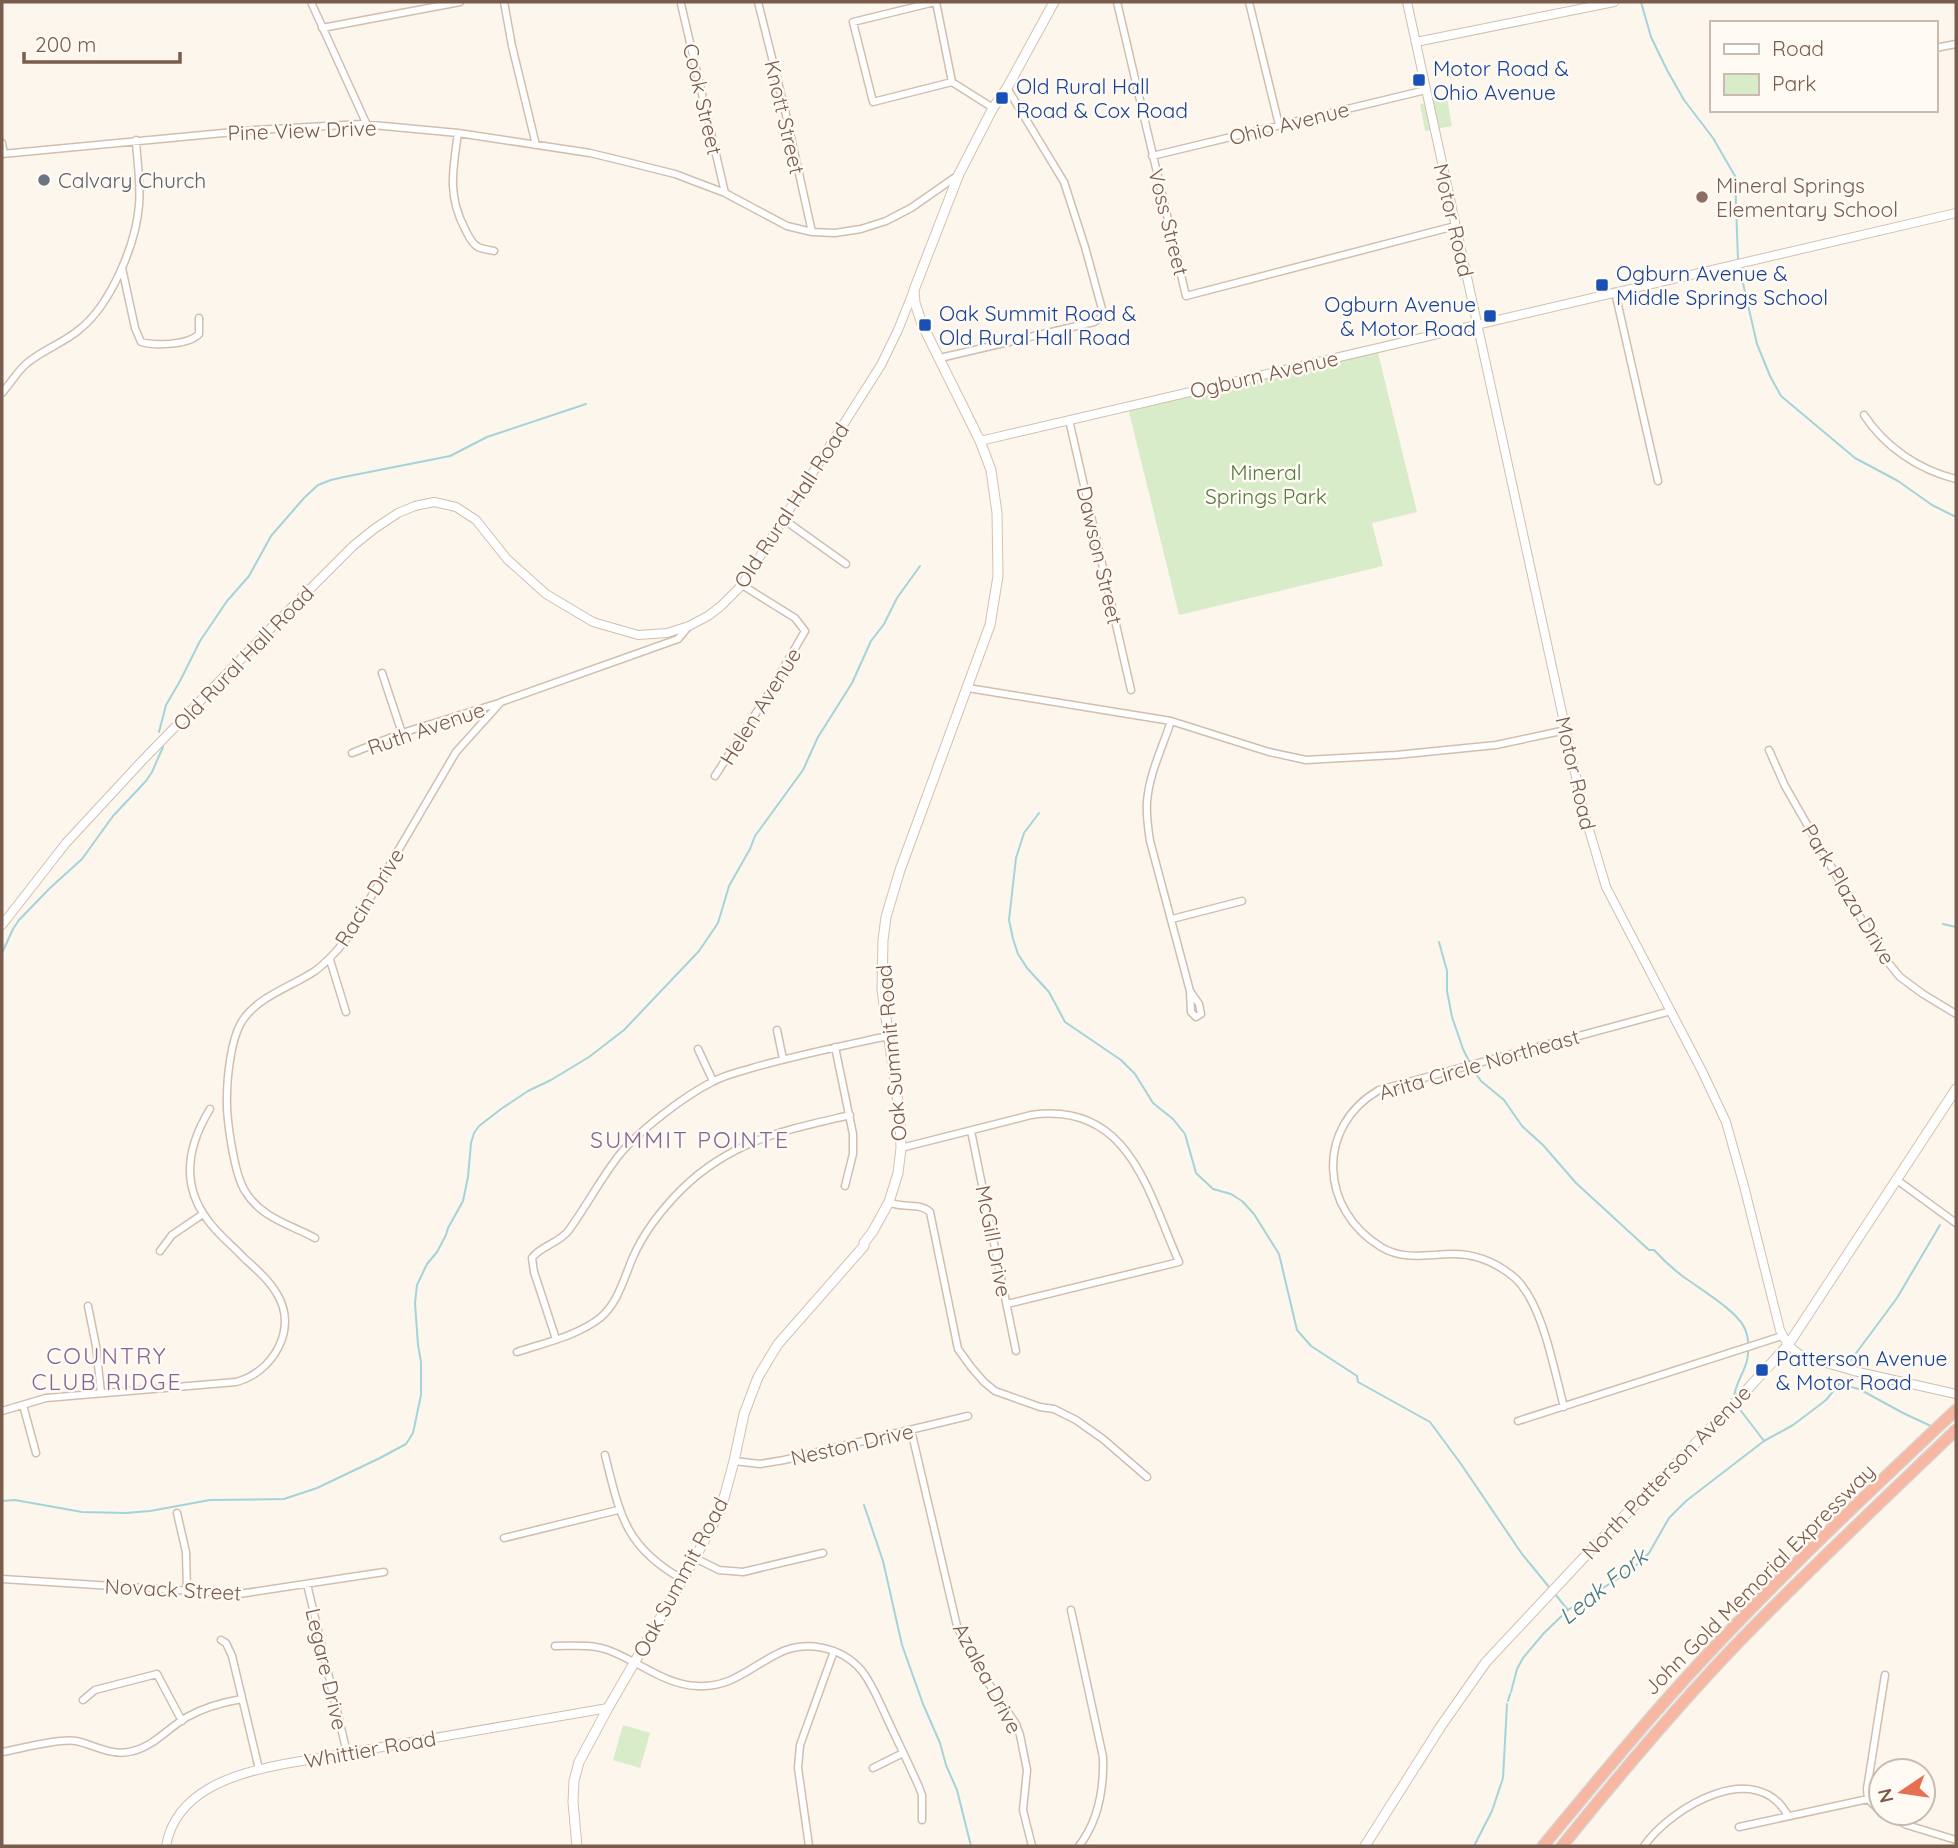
<svg xmlns="http://www.w3.org/2000/svg" width="1958" height="1848" viewBox="0 0 1958 1848" font-family="Quicksand,sans-serif">
  <style>
    .green { fill: #d8ecc9 }
    .lines { fill: none; stroke-linecap: round; stroke-linejoin: round }
    .stream { stroke: #a5d3da; stroke-width: 2 }
    .minor-casing { stroke: #d1beb0; stroke-width: 9 }
    .tertiary-casing { stroke: #d1beb0; stroke-width: 10 }
    .secondary-casing { stroke: #d6c0b0; stroke-width: 11 }
    .motorway-casing { stroke: #dad1cd; stroke-width: 13 }
    .minor { stroke: #fff; stroke-width: 6 }
    .tertiary { stroke: #fff; stroke-width: 8 }
    .secondary { stroke: #fff; stroke-width: 9 }
    .motorway { stroke: #f7b7a3; stroke-width: 10 }
    .transit-dot { fill: #1a4fb4; stroke: #fffaf3; stroke-width: 2.5 }
    .worship-dot { fill: #6b7280; stroke: #fffaf3; stroke-width: 2.5 }
    .education-dot { fill: #8d6e63; stroke: #fffaf3; stroke-width: 2.5 }
    .labels { text-anchor: middle; dominant-baseline: central; stroke-width: 5; stroke-linejoin: round; paint-order: stroke }
    .transit-label { font-size: 21px; fill: #164399; stroke: #fffaf3; text-anchor: start }
    .street-label { font-size: 21px; fill: #7a5c4d; stroke: #fffaf3 }
    .worship-label { font-size: 21px; fill: #5b616d; stroke: #fffaf3; text-anchor: start }
    .education-label { font-size: 21px; fill: #785e54; stroke: #fffaf3; text-anchor: start }
    .park-label { font-size: 21px; fill: #537a41; stroke: #fffaf3 }
    .neighbourhood-label { font-size: 23px; letter-spacing: 2px; fill: #846695; stroke: #fffaf3 }
    .water-label { font-size: 23px; font-style: italic; fill: #437c86; stroke: #fffaf3 }
  </style>
  <rect width="100%" height="100%" fill="#fdf6ec"/>
  <path class="green" d="M1447,98L1452,126L1425,131L1420,104Z
    M1377,349L1417,512L1372,523L1383,566L1179,615L1128,408Z
    M623,1725L650,1733L640,1768L613,1760Z"/>
  <g class="lines">
    <path class="stream" d="M1641,2L1651,37L1667,70L1684,100L1713,138L1735,176L1738,260
      M1739,266L1757,344L1770,376L1781,396L1855,458L1898,481L1932,505L1956,517
      M159,732L166,705L180,681L200,641L227,601L249,576L271,536L304,498L318,485L331,480L344,477L450,456L487,437L586,404
      M1039,813L1024,833L1016,858L1009,920L1013,939L1018,954L1027,968L1049,992L1065,1022L1121,1060L1135,1074L1153,1103L1173,1119L1185,1134L1196,1173L1213,1189L1231,1194L1242,1201L1254,1214L1279,1254L1297,1330L1311,1346L1357,1376L1358,1382L1430,1422L1461,1464L1522,1554L1549,1587
      M1943,924L1956,927
      M1439,942L1447,971V991L1452,1017L1463,1049L1474,1071L1481,1081L1504,1100L1522,1126L1543,1145L1576,1183L1649,1250H1654C1665,1262 1677,1273 1691,1282C1705,1292 1737,1312 1744,1327C1748,1335 1749,1345 1748,1353C1748,1370 1734,1382 1734,1399
      M2,953L13,929L19,920L50,888L82,859L113,816L146,781L152,772L163,747
      M1851,1360L1897,1298L1940,1225
      M1738,1407L1764,1441
      M2,1501L15,1500L82,1512L126,1513L150,1511L210,1500L284,1499L317,1488L380,1458L406,1444L413,1433L421,1395V1362L418,1345L415,1303L417,1285L427,1264L437,1252L446,1235L448,1228L463,1201L468,1177L471,1143L474,1133L479,1126L501,1109L528,1091L551,1080L589,1057L624,1030L699,951L718,923L729,886L750,849L755,836L803,770L818,737L852,683L871,641L884,624L897,598L920,566
      M864,1505L883,1561L902,1645L923,1704L940,1743L946,1765L957,1790L971,1846
      M1555,1594L1568,1610
      M1511,1692L1517,1669L1523,1658L1544,1633L1568,1610L1630,1571L1649,1553L1669,1518L1686,1501L1764,1441L1793,1425L1809,1413L1826,1400L1839,1384L1859,1389L1903,1413L1933,1427
      M1508,1701L1510,1694
      M1474,1846L1492,1811L1503,1778L1507,1704"/>
    <g class="minor-casing">
      <path id="minor" d="M311,2L367,125
        M504,2L512,46L536,145
        M758,2L784,106L812,232
        M935,2L853,22L873,102L952,82
        M936,2L952,82L993,108
        M1117,2L1186,296L1455,226
        M1249,2L1279,125
        M681,4L725,193
        M322,28L460,2
        M1935,48L1956,44
        M458,133C453,169 447,195 465,229C468,235 471,243 478,247C482,249 489,250 494,251
        M2,143L4,154
        M2,154L255,130L362,124L458,133L590,153L619,160L675,174L725,193L787,226L812,232L835,233L861,229L886,221L911,208L957,176
        M1152,156L1426,90
        M122,268L135,328L141,342C155,346 189,345 199,334V318
        M1615,292L1658,481
        M940,358L1094,322L1102,317V309L1085,247L1064,182L1007,88
        M2,393C10,384 17,372 26,364C42,350 64,343 80,329C111,304 136,244 139,205C141,184 137,161 136,140
        M1864,415C1885,447 1919,470 1956,479
        M1069,420L1131,690
        M783,519L846,564
        M382,673L402,733
        M968,688L1171,721L1269,752L1306,760L1396,755L1496,745L1566,730
        M1171,721C1163,746 1149,774 1147,802C1146,815 1148,828 1150,841L1190,991L1191,1012L1196,1017L1201,1014L1199,1004L1190,991
        M1769,750L1785,786L1882,955L1900,977L1923,994L1956,1014
        M352,753L402,733L499,703
        M715,776L769,693L805,631L795,618L742,585
        M1172,919L1242,901
        M330,960L346,1012
        M777,1030L783,1059
        M835,1047L853,1134V1154L845,1186
        M698,1049L713,1081
        M971,1131L1016,1351
        M901,1148L1031,1115C1129,1101 1148,1192 1179,1262L1007,1304
        M1897,1180L1956,1223
        M889,1202C902,1209 919,1202 930,1212L958,1349L971,1367L984,1382L995,1391L1040,1407L1054,1409L1076,1420L1103,1439L1147,1477
        M315,1238C289,1224 261,1218 245,1191C234,1174 226,1117 227,1097C227,1077 231,1040 241,1023C256,997 291,987 315,971C327,962 336,952 345,941L456,752L501,702L678,639L688,627
        M160,1251L172,1235L203,1214
        M88,1306L96,1346L101,1393
        M556,1339L534,1272L532,1258C540,1246 560,1243 569,1230C587,1205 601,1178 620,1154C639,1131 684,1096 712,1082C724,1075 739,1072 752,1068C797,1055 842,1046 888,1036
        M517,1352C544,1343 577,1336 600,1318C618,1303 624,1278 633,1257C644,1232 663,1208 682,1189C732,1140 786,1130 850,1115
        M23,1405L36,1453
        M1564,1407C1554,1370 1543,1305 1516,1279C1498,1263 1477,1254 1453,1254C1428,1254 1404,1261 1381,1247C1320,1210 1315,1127 1379,1090L1671,1011
        M2,1411L46,1398L236,1382C272,1373 299,1329 277,1294C269,1280 256,1269 244,1258C232,1245 217,1234 207,1219C180,1183 188,1145 210,1109
        M1518,1421L1782,1336
        M911,1430L957,1626L977,1666L1016,1724L1020,1735L1027,1770L1023,1810L1032,1846
        M605,1455C620,1515 625,1547 682,1579
        M734,1461L760,1464L784,1460L968,1416
        M177,1513L186,1552L187,1591
        M504,1538L618,1510
        M695,1558L719,1570L743,1572L823,1553
        M2,1579L239,1594L384,1572
        M307,1584L347,1753
        M1071,1610L1103,1757C1104,1789 1099,1820 1079,1846
        M221,1640L226,1643L232,1656L259,1769
        M555,1646C573,1646 591,1644 608,1650C638,1661 665,1685 697,1686C730,1688 748,1669 775,1655C804,1639 841,1646 862,1671C872,1684 878,1699 885,1714C896,1738 908,1762 919,1787L922,1795V1820
        M83,1700L95,1690L157,1674L182,1721
        M2,1752C20,1749 59,1738 76,1741C95,1745 112,1757 133,1751C154,1746 168,1728 187,1717C203,1708 224,1702 242,1699
        M873,1768L903,1753
        M1881,1812L1868,1799L1867,1789L1885,1675
        M1883,1813L1907,1825L1956,1840
        M1739,1827L1868,1799
        M809,1846L798,1768L800,1745L834,1651
        M1644,1846C1671,1807 1757,1757 1788,1816"/>
    </g>
    <g class="tertiary-casing">
      <path id="tertiary" d="M1407,2L1583,809L1606,887L1702,1071L1726,1122L1744,1186L1780,1330L1788,1345L1799,1354L1812,1359L1854,1371L1956,1394
        M1416,42L1614,2
        M980,441L1956,213
        M2,925L66,843L141,762L274,625L353,546L374,529L398,513L415,506L434,502L456,507L476,520L507,559L546,594L593,622L638,635L667,633L689,626L708,616L721,606L742,585L798,496L881,365L898,330L914,290
        M166,1846C176,1790 236,1773 284,1764L608,1708"/>
    </g>
    <g class="secondary-casing">
      <path id="secondary" d="M577,1846L573,1802L574,1781L579,1762L608,1708L695,1558L721,1509L734,1461L744,1414L758,1377L778,1344L864,1246V1243L873,1231L889,1202L898,1173L901,1148L900,1116L882,990L883,940L886,917L900,870L990,625L998,576L997,513L991,470L980,441L922,324L915,303L914,290L959,174L993,108L1007,88L1054,2
        M1365,1846L1441,1726L1486,1662L1589,1552L1733,1405L1788,1345L1956,1089"/>
    </g>
    <g class="motorway-casing">
      <path id="motorway" d="M1543,1846C1596,1782 1649,1717 1706,1656C1785,1571 1871,1490 1956,1410
        M1562,1846C1616,1779 1672,1712 1732,1649C1804,1574 1881,1502 1956,1430"/>
    </g>
    <use href="#minor" class="minor"/>
    <use href="#tertiary" class="tertiary"/>
    <use href="#secondary" class="secondary"/>
    <use href="#motorway" class="motorway"/>
  </g>
  <g class="transit-dot">
    <rect x="1412" y="73" width="14" height="14" rx="3.5"/>
    <rect x="995" y="91" width="14" height="14" rx="3.5"/>
    <rect x="1595" y="278" width="14" height="14" rx="3.5"/>
    <rect x="1483" y="309" width="14" height="14" rx="3.5"/>
    <rect x="918" y="318" width="14" height="14" rx="3.5"/>
    <rect x="1755" y="1363" width="14" height="14" rx="3.5"/>
  </g>
  <circle class="worship-dot" cx="44" cy="180" r="7"/>
  <circle class="education-dot" cx="1702" cy="197" r="7"/>
  <g class="labels">
    <g class="transit-label">
      <text x="1433" y="68">Motor Road &amp;<tspan x="1433" dy="24">Ohio Avenue</tspan></text>
      <text x="1016" y="86">Old Rural Hall<tspan x="1016" dy="24">Road &amp; Cox Road</tspan></text>
      <text x="1616" y="273">Ogburn Avenue &amp;<tspan x="1616" dy="24">Middle Springs School</tspan></text>
      <text x="1476" y="304" text-anchor="end">Ogburn Avenue<tspan x="1476" dy="24">&amp; Motor Road</tspan></text>
      <text x="939" y="313">Oak Summit Road &amp;<tspan x="939" dy="24">Old Rural Hall Road</tspan></text>
      <text x="1776" y="1358">Patterson Avenue<tspan x="1776" dy="24">&amp; Motor Road</tspan></text>
    </g>
    <g class="street-label">
      <text transform="translate(703 99) rotate(77)">Cook Street</text>
      <text transform="translate(785 117) rotate(77)">Knott Street</text>
      <text transform="translate(1289 123) rotate(-14)">Ohio Avenue</text>
      <text transform="translate(302 130) rotate(-2)">Pine View Drive</text>
      <text transform="translate(1454 220) rotate(77)">Motor Road</text>
      <text transform="translate(1169 222) rotate(76)">Voss Street</text>
      <text transform="translate(1264 374) rotate(-13)">Ogburn Avenue</text>
      <text transform="translate(791 505) rotate(-57)">Old Rural Hall Road</text>
      <text transform="translate(1100 555) rotate(77)">Dawson Street</text>
      <text transform="translate(243 658) rotate(-46)">Old Rural Hall Road</text>
      <text transform="translate(760 706) rotate(-58)">Helen Avenue</text>
      <text transform="translate(426 728) rotate(-19)">Ruth Avenue</text>
      <text transform="translate(1576 773) rotate(77)">Motor Road</text>
      <text transform="translate(1849 894) rotate(59)">Park Plaza Drive</text>
      <text transform="translate(369 897) rotate(-58)">Racin Drive</text>
      <text transform="translate(891 1053) rotate(-95)">Oak Summit Road</text>
      <text transform="translate(1479 1064) rotate(-16)">Arita Circle Northeast</text>
      <text transform="translate(994 1241) rotate(79)">McGill Drive</text>
      <text transform="translate(852 1444) rotate(-13)">Neston Drive</text>
      <text transform="translate(1666 1472) rotate(-46)">North Patterson Avenue</text>
      <text transform="translate(680 1577) rotate(-62)">Oak Summit Road</text>
      <text transform="translate(1759 1579) rotate(-45)">John Gold Memorial Expressway</text>
      <text transform="translate(173 1589) rotate(3)">Novack Street</text>
      <text transform="translate(327 1669) rotate(77)">Legare Drive</text>
      <text transform="translate(988 1678) rotate(62)">Azalea Drive</text>
      <text transform="translate(370 1749) rotate(-10)">Whittier Road</text>
    </g>
    <g class="worship-label">
      <text x="58" y="180">Calvary Church</text>
    </g>
    <g class="education-label">
      <text x="1716" y="185">Mineral Springs<tspan x="1716" dy="24">Elementary School</tspan></text>
    </g>
    <g class="park-label">
      <text x="1266" y="472">Mineral<tspan x="1266" dy="24">Springs Park</tspan></text>
    </g>
    <g class="neighbourhood-label">
      <text x="690" y="1139">SUMMIT POINTE</text>
      <text x="107" y="1355">COUNTRY<tspan x="107" dy="26">CLUB RIDGE</tspan></text>
    </g>
    <g class="water-label">
      <text transform="translate(1603 1586) rotate(-39)">Leak Fork</text>
    </g>
  </g>
  <rect width="1958" height="1848" fill="none" stroke="#7a5c4d" stroke-width="7"/>
  <rect x="1710" y="21" width="228" height="91" fill="#fffaf3" stroke="#cabbb1" stroke-width="2"/>
  <rect x="1724" y="44" width="35" height="10" fill="#ffffff" stroke="#cabbb1" stroke-width="2"/>
  <text x="1772" y="56" font-size="21" fill="#7a5c4d">Road</text>
  <rect x="1724" y="74" width="35" height="21" fill="#d8ecc9" stroke="#cabbb1" stroke-width="2"/>
  <text x="1772" y="91" font-size="21" fill="#7a5c4d">Park</text>
  <g transform="translate(1902 1792) rotate(257)"><circle r="33" fill="#fffaf3" stroke="#cabbb1" stroke-width="2"/>
  <path d="M0-5L12 26L0 18L-12 26Z" fill="#e76f51"/>
  <text y="-10" font-size="19" font-weight="bold" text-anchor="middle" fill="#7a5c4d">N</text>
  </g>
  <path d="M24 52v10h156v-10" fill="none" stroke="#7a5c4d" stroke-width="3.5"/>
  <text x="35" y="52" font-size="21" fill="#7a5c4d" stroke="#fffaf3" stroke-width="5" paint-order="stroke">200 m</text>
</svg>
